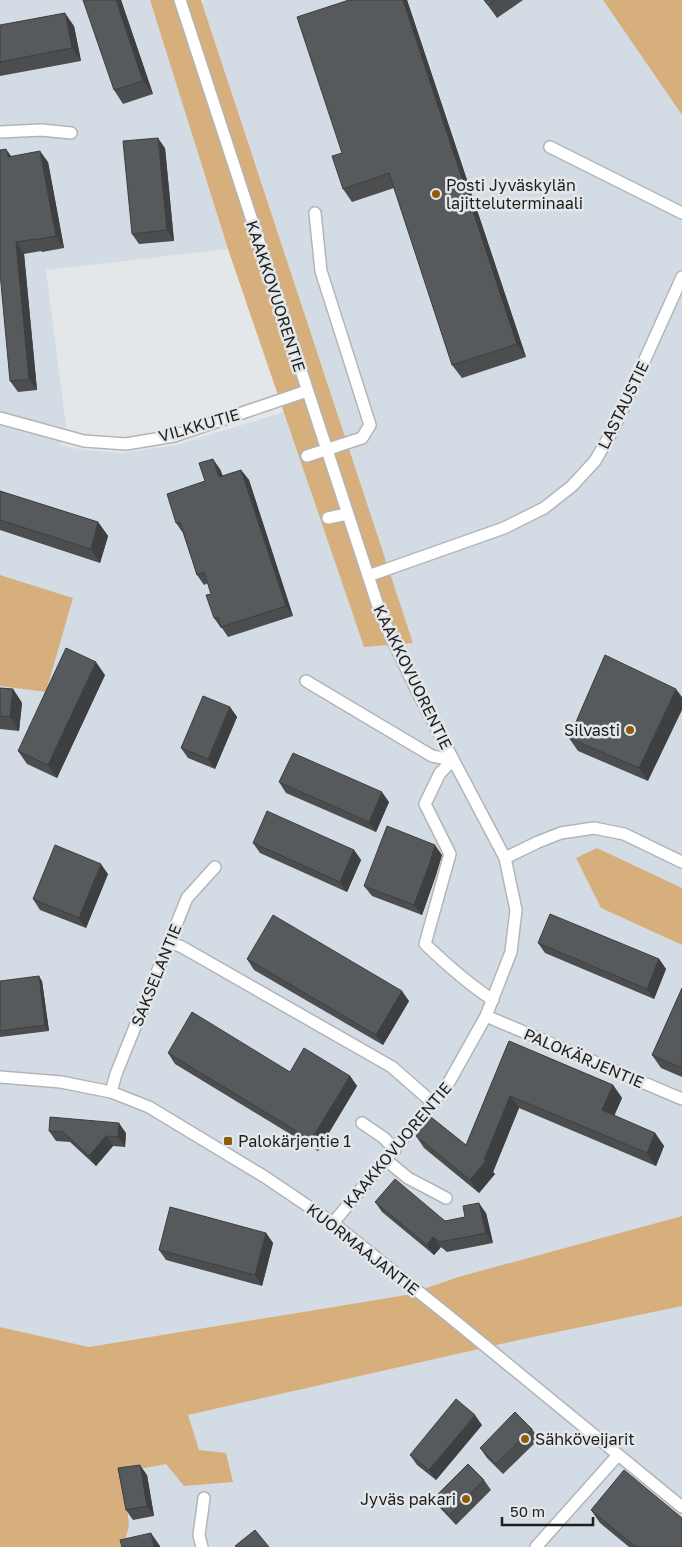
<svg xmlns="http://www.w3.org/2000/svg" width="682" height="1547" viewBox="0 0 682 1547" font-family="'Golos Text',sans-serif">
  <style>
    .built { fill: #d3dce4 }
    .green { fill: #d6af7c }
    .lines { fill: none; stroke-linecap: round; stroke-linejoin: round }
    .minor-casing { stroke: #b2b5b8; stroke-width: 14 }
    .minor { stroke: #fff; stroke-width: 11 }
    .wall { fill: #4b4d4f }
    .shaded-wall { fill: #3d3f40 }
    .building { fill: #575a5c; stroke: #3d3f40 }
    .poi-dot { fill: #8d5d07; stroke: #e4e7ea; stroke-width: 2 }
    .labels { text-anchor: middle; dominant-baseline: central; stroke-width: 5; stroke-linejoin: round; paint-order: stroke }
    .poi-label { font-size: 16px; fill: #1d1e1f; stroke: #e4e7ea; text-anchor: start }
    .street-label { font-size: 16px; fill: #1d1e1f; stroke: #e4e7ea }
  </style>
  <rect width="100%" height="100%" fill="#e4e7ea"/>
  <path class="built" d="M0,0H150L228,249L46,270L66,426L60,445L84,450L122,453L176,445L284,412L364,647L413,643L202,3L204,0H603L682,115V888L597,848L601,908L682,945V1216L458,1277L406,1295L89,1347L0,1327V686L46,691L73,598L0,575Z
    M682,1306V1547H123L122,1472L166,1464L233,1482L226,1453L199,1451L187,1415L519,1340Z"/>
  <path class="green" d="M150,0H201L413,643L364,647L228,249Z
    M603,0H682V115Z
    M0,575L73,598L46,692L0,686Z
    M597,848L682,888V945L601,908L576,858Z
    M682,1216V1306L519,1340L188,1415L199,1450L226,1453L233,1482L184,1486L166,1464L123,1472L129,1526L123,1547H0V1327L89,1347L406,1295L458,1277Z"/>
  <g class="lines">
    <g class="minor-casing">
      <path id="minor" d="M180,0L378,606L390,635L418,693L505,858L516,910L511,952L486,1016L448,1084L333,1223
        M0,132L42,130L71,133
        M550,147L682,213
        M0,418L84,441L126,444L174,436L307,391
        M307,456L362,438L370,425L321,271L315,213
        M328,518L347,514
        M368,576L504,528L544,508L572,486L595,461L614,428L682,277
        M306,681L432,756L453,760
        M453,760L440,773L425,804L450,854L425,944C446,964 468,984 493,1000
        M505,858L538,842L561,833L594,828L624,834L682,862
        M170,942L182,947L392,1067L433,1103
        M486,1016L682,1099
        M0,1077L61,1082L111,1092L149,1107L265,1177L333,1223L450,1317L682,1507
        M111,1092L116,1074L187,898L215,867
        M362,1123L384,1138L395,1150
        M386,1160L408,1178L446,1198
        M202,1547L199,1535L204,1498
        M536,1547L618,1455"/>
    </g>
    <use href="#minor" class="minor"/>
  </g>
  <path class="wall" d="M121,0L153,94L123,104L114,90Z
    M349,0H407L526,357L462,378L452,365L394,188L352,202L343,189L342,153Z
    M484,0H523L497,18Z
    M0,25L74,26L81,61L0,76Z
    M165,148L174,241L139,244L132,234Z
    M11,156L48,162L64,248L42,252L41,251L24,254L37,390L18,392L10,381Z
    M220,469L223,476L241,470L249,480L293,616L228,637L222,628H221L214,618L211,594L208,583L204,585L197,575L183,533L176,523L205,481Z
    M0,491L98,522L108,536L100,563L0,530Z
    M605,655L648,781L578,751L569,738Z
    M105,675L57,778L27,764L18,751Z
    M0,688L13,689L22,703L19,731L0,729Z
    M230,707L237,717L215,769L188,758L181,748Z
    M279,782L389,802L376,832L286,793Z
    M253,843L354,850L361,860L347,892L260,853Z
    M442,855L436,875L422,915L372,896L364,886Z
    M108,874L86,928L40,910L33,899Z
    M538,943L659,959L666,969L654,999L545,953Z
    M247,959L409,1001L383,1045L254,970Z
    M0,981H42L49,1031L0,1037Z
    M682,988V1077L661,1068L652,1055Z
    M509,1041L613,1085L622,1098L614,1116L655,1133L664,1146L656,1166L519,1108L493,1172L495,1174L479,1193L424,1148L416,1136L466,1145Z
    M168,1053L290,1072L350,1076L357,1086L318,1151L175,1064Z
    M49,1131L126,1133L125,1147L113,1146L96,1166L70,1142L56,1141Z
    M375,1202L445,1221L486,1213L493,1243L447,1252L441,1247L434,1255L382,1212Z
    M266,1233L273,1243L262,1286L166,1260L159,1250Z
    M482,1425L436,1480L417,1465L410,1455Z
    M532,1429L539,1439L503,1474L487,1458L480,1448Z
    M147,1475L154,1516L133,1520L126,1510Z
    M484,1480L491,1490L456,1525L441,1509L433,1499Z
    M591,1510L682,1547H629L600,1523Z"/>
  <path class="shaded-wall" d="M116,0H121L153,94L143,81Z
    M403,0H407L526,357L517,344Z
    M65,13L74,26L81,61L72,48Z
    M158,138L165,148L174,241L167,230Z
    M6,149L14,160L8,157Z
    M40,151L48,162L64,248L56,236Z
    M16,242L24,254L37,390L29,379Z
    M213,459L220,469L226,487L219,477Z
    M241,470L249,480L293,616L286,606Z
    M98,522L108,536L100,563L91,549Z
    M96,662L105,675L57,778L48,765Z
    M13,689L22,703L19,731L10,717Z
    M676,689L682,697V710L648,781L639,768Z
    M230,707L237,717L215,769L208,759Z
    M382,792L389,802L376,832L369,822Z
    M435,845L442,855L436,875L422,915L414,905Z
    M354,850L361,860L347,892L340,882Z
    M101,864L108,874L86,928L79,918Z
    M659,959L666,969L654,999L647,989Z
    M39,976L42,981L49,1031L45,1025Z
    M402,991L409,1001L383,1045L376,1035Z
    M350,1076L357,1086L318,1151L311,1140Z
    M613,1085L622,1098L611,1123L602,1110Z
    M510,1096L519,1108L493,1172L495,1174L479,1193L470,1180L484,1160Z
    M119,1123L126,1133L125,1147L118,1137Z
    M655,1133L664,1146L656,1166L647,1153Z
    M106,1136L113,1146L96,1166L89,1156Z
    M479,1203L486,1213L493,1243L486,1233Z
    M266,1233L273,1243L262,1286L255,1275Z
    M433,1237L441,1247L434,1255L427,1245Z
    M475,1415L482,1425L436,1480L429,1470Z
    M140,1465L147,1475L154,1516L147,1506Z
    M151,1533L160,1546V1547H154Z"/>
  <path class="building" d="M83,0H116L143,81L114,90Z
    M349,0H403L517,344L452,365L389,173L343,189L332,156L342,153L297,17Z
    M484,0H495L488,5Z
    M65,13L72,48L0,62V25Z
    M158,138L167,230L132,234L123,141Z
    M6,149L8,157L40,151L56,236L34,240V239L16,242L29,379L10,381L0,273V150Z
    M213,459L219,477L241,470L286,606L221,627L218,617L214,618L206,595L211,594L204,572L197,575L180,522L176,523L167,494L205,481L199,463Z
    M0,491L98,522L91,549L0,520Z
    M66,648L96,662L48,765L18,751Z
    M605,655L676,689L639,768L569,738Z
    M0,688L13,689L10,717L0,716Z
    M203,696L230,707L208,759L181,748Z
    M293,753L382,792L369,822L279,782Z
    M267,811L354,850L340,882L253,843Z
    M387,826L435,845L429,865L414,905L364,886Z
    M55,845L101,864L79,918L33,899Z
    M550,914L659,959L647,989L538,943Z
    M273,915L402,991L376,1035L247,959Z
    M39,976L45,1025L0,1031V981Z
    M682,988V1068L652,1055Z
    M192,1012L290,1072L304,1048L350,1076L311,1140L168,1053Z
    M509,1041L613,1085L602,1110L655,1133L647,1153L510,1096L484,1160L486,1161L470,1180L416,1136L431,1117L466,1145Z
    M50,1117L119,1123L118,1137L106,1136L89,1156L63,1132L49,1131Z
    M395,1179L445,1221L465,1217L463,1206L479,1203L486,1233L440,1242L433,1237L427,1245L375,1202Z
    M170,1207L266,1233L255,1275L159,1250Z
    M456,1399L475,1415L429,1470L410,1455Z
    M515,1412L532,1429L496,1464L480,1448Z
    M468,1464L484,1480L449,1515L433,1499Z
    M140,1465L147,1506L126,1510L118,1468Z
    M624,1470L682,1518V1547H636L591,1510Z
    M255,1530L269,1547H237L235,1546Z
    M151,1533L154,1547H122L120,1540Z"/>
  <g class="poi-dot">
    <circle cx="436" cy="194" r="5"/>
    <circle cx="630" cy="730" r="5"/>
    <rect x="223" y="1136" width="10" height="10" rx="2.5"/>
    <circle cx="525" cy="1439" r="5"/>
    <circle cx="466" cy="1499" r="5"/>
  </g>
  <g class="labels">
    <g class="poi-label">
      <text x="446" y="185">Posti Jyväskylän<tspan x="446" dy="18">lajitteluterminaali</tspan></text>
      <text x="620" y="730" text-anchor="end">Silvasti</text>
      <text x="238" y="1141">Palokärjentie 1</text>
      <text x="535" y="1439">Sähköveijarit</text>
      <text x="456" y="1499" text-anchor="end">Jyväs pakari</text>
    </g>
    <g class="street-label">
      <text transform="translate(276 296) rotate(72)">KAAKKOVUORENTIE</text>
      <text transform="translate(623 405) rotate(-64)">LASTAUSTIE</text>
      <text transform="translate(199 425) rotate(-16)">VILKKUTIE</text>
      <text transform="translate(413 677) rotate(64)">KAAKKOVUORENTIE</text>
      <text transform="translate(156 975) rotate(-68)">SAKSELANTIE</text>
      <text transform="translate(584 1058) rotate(23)">PALOKÄRJENTIE</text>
      <text transform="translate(397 1145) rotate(-50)">KAAKKOVUORENTIE</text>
      <text transform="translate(363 1249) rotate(38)">KUORMAAJANTIE</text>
    </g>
  </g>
  <path d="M502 1517v8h91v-8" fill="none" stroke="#1d1e1f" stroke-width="2.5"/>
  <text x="510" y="1517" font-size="15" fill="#1d1e1f" stroke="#e4e7ea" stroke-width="4" paint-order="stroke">50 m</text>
</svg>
